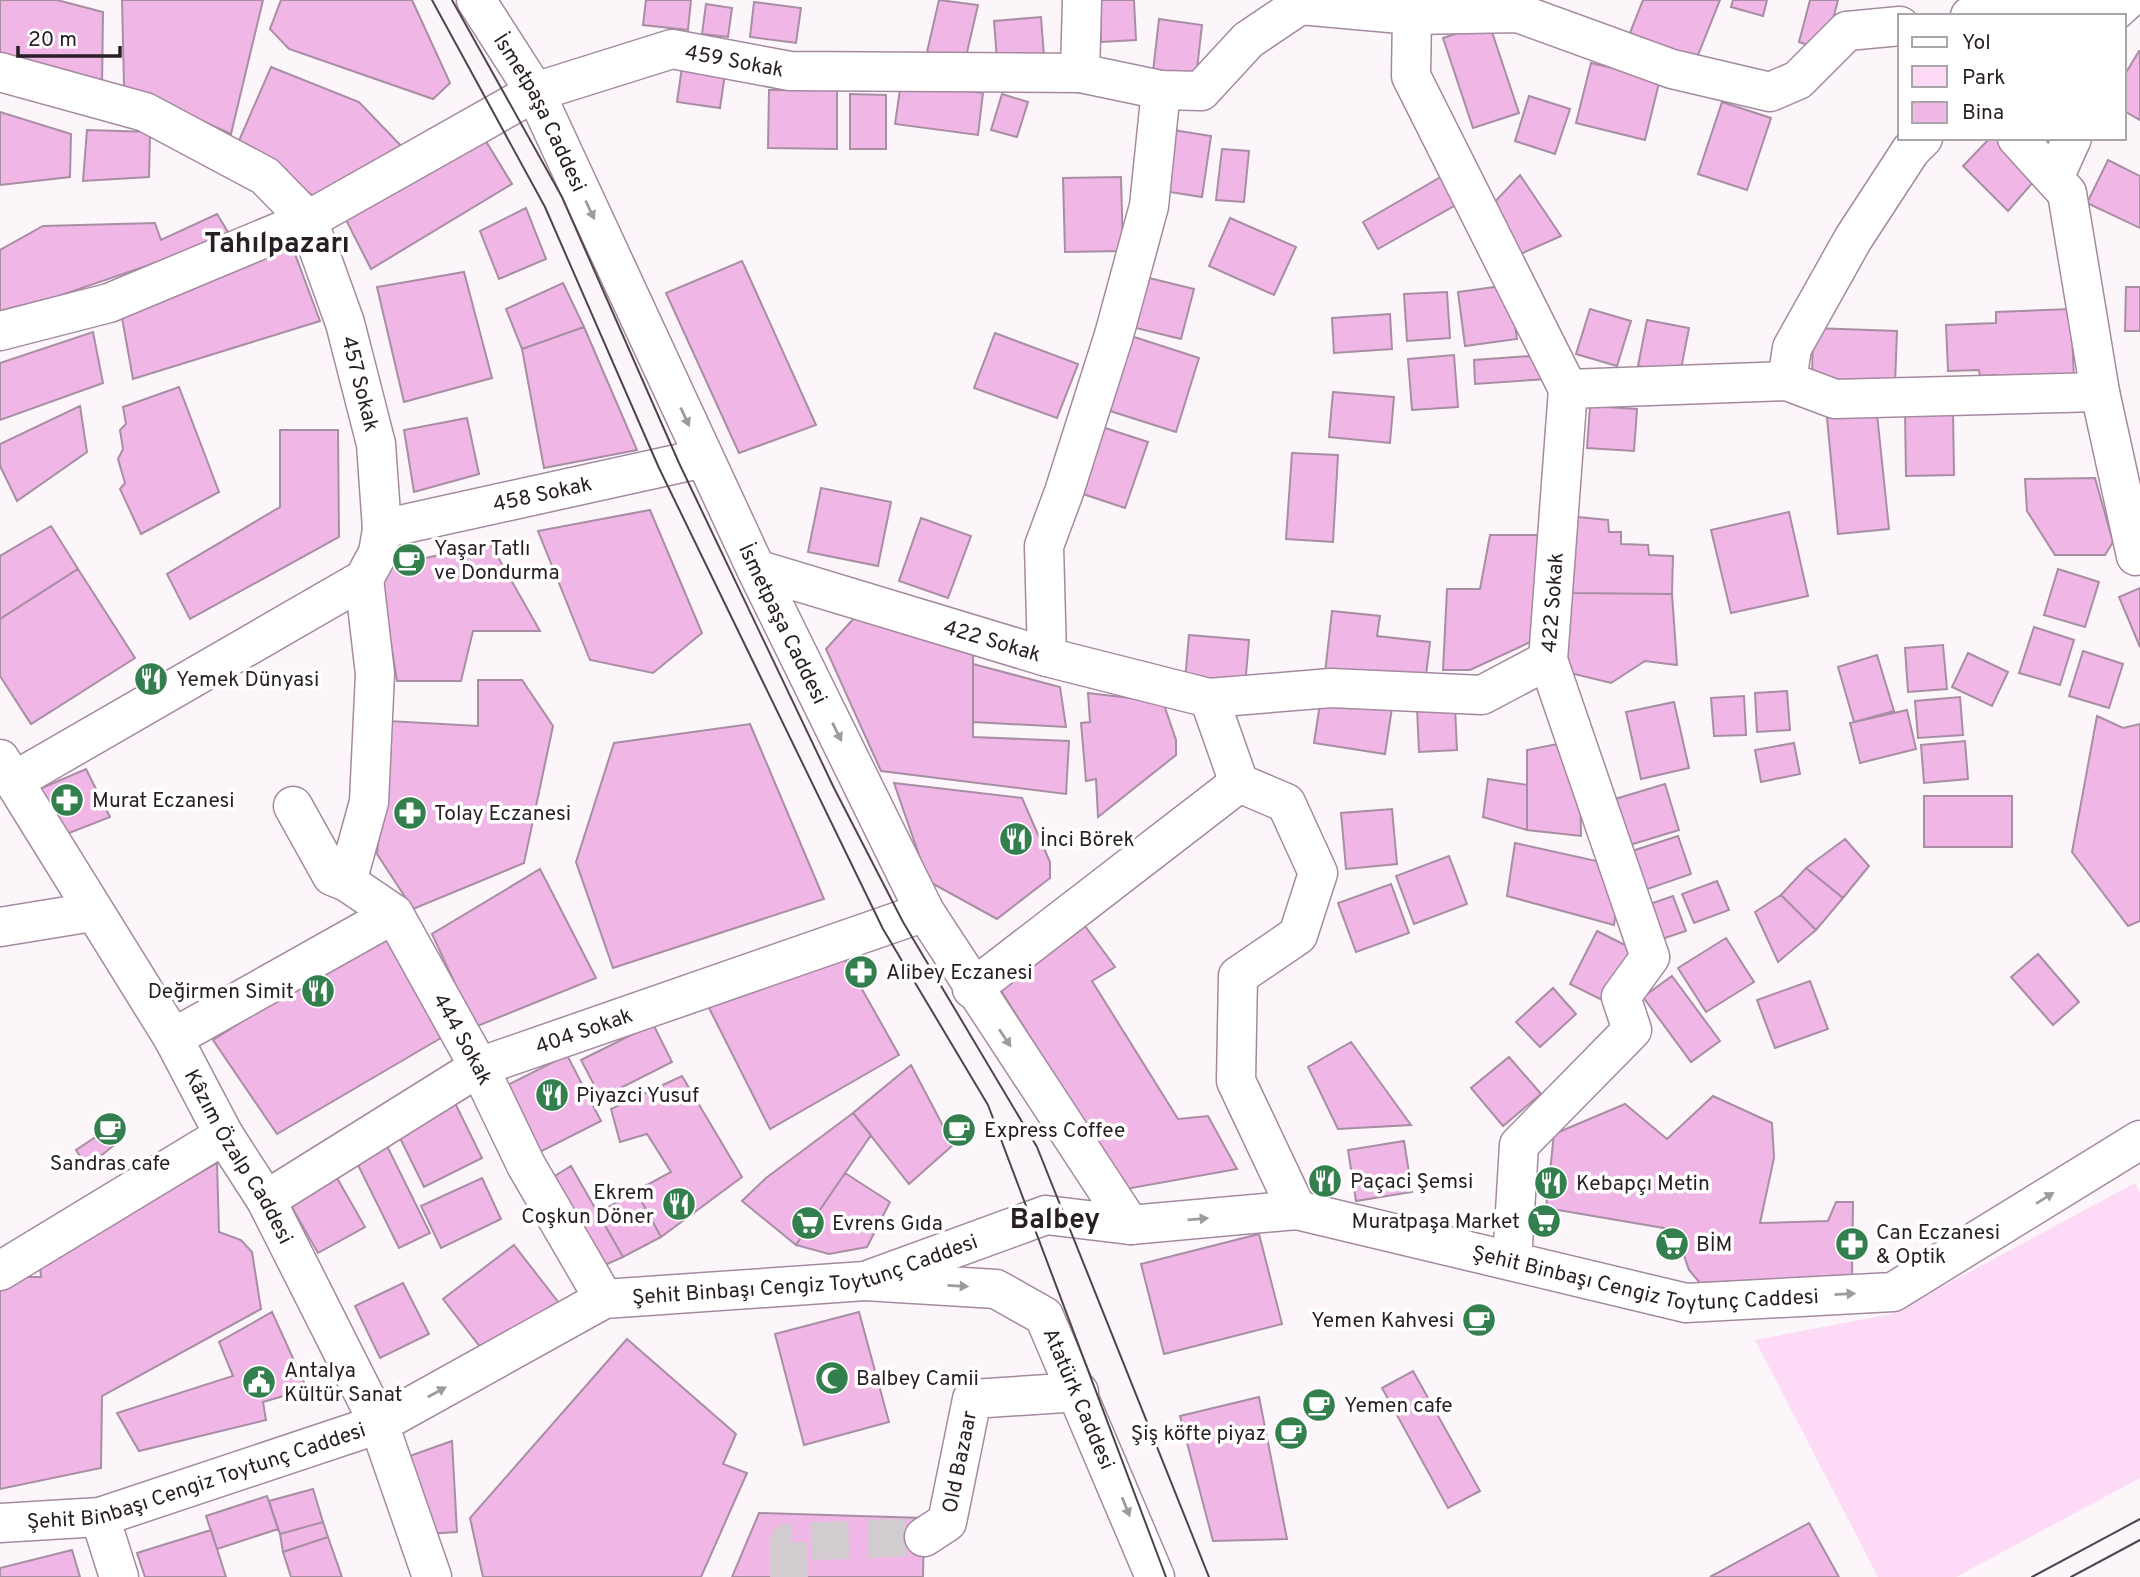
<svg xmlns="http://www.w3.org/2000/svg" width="2140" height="1577" viewBox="0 0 2140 1577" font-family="Overpass,sans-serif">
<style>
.green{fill:#fddbf6}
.building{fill:#f0b6e6;stroke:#a88ea3;stroke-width:2}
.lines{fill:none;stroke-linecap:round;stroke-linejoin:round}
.minor-tunnel{stroke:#d2cbd0;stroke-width:38;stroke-dasharray:38 19;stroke-linecap:butt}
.minor-casing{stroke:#a48a9f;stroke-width:41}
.major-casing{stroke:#a48a9f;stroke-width:41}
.minor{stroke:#fff;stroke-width:38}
.major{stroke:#fff;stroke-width:38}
.tram{stroke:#4e454c;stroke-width:2}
.oneway{fill:#9e9a9d}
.labels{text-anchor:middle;stroke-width:7;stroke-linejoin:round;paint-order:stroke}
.street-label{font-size:21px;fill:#281e26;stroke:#fff}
.poi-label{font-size:21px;fill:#281e26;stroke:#fff;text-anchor:start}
.district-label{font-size:28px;font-weight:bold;fill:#281e26;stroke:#fff}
</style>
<rect width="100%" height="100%" fill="#fcf6fb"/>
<path class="green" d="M2135,1183L2140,1193V1478L1956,1577H1878L1755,1340L1891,1314Z"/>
<path class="building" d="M0,0H57L103,12L102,88L0,64Z
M122,0H263L231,134L124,86Z
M281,0H412L450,83L433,99L289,49L270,29Z
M646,0H691L688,30L643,25Z
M939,0L978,5L965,61L927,52Z
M1099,0H1134L1136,40L1101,42Z
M1643,0H1720L1696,60L1630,33Z
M1733,0H1767L1763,16L1731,7Z
M1810,0H1838L1825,50L1799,42Z
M754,2L801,8L796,43L750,37Z
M706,4L732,8L728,37L702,34Z
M1041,17L1044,56L997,60L994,21Z
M1159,19L1202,25L1196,78L1153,72Z
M1489,23L1519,113L1473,128L1443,38Z
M2139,51H2140V120L2124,111V76Z
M1591,63L1660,79L1645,140L1576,123Z
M271,67L359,102L407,152L315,197L238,143Z
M682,67L725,74L720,108L677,102Z
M901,82L983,93L978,135L895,124Z
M769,90H837V149L768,148Z
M850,94L886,95V149H850Z
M1002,94L1028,102L1017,137L991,130Z
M1529,96L1570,109L1555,154L1515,141Z
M1722,102L1771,118L1747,190L1698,174Z
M0,112L71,134L70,177L0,185Z
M1167,129L1211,136L1202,197L1157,190Z
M87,130L150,132L149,177L83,181Z
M484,138L512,184L371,269L346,220Z
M1990,138H2001L2040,174L2008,211L1963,166Z
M1222,149L1249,151L1244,202L1216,200Z
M2108,160L2140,176V228L2087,203Z
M1446,174L1461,202L1378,249L1363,222Z
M1520,175L1561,236L1516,256L1491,206Z
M1121,177L1123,251L1065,252L1063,178Z
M526,208L546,259L499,279L480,231Z
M217,214L231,237L0,316V250L43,226L155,223L161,240Z
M1230,218L1296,247L1274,295L1209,266Z
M292,246L320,321L133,379L122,318Z
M742,261L816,425L739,453L666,293Z
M464,272L492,378L404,402L377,287Z
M1141,276L1194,289L1181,339L1128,326Z
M563,283L584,327L522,349L506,309Z
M1509,285L1517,339L1465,346L1458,292Z
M2126,287H2140V331H2125Z
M1447,292L1450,338L1407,341L1404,294Z
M1590,309L1631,321L1617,366L1576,354Z
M2071,309L2074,379L1996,382V375L1980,376L1979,370L1948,371L1946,325L1996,323V312Z
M1390,314L1392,349L1334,353L1332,318Z
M1647,320L1689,328L1680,374L1638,366Z
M584,327L637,450L544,468L522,349Z
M1813,328L1897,331L1895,384L1812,381Z
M93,332L103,383L0,420V363Z
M995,333L1078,364L1057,418L974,388Z
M1131,336L1199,358L1176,432L1107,410Z
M1454,355L1458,407L1412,410L1408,359Z
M1545,355L1547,379L1475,384L1474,360Z
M179,387L219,492L141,534L120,489L125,483L118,459L123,449L120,430L126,424L123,407Z
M1333,392L1394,397L1390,443L1329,437Z
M80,406L87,452L17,501L0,466V444Z
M1590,406L1637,409L1634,451L1587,448Z
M1953,411L1954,475L1906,476L1905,412Z
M1877,414L1889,529L1838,534L1827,418Z
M467,418L479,474L414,492L404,430Z
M1099,426L1148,442L1125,508L1077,492Z
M280,430H338L339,537L190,619L167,574L280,507Z
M1292,453L1338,455L1333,542L1286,539Z
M2095,478L2113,542L2105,555H2055L2027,511L2025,479Z
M821,488L891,502L878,566L808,552Z
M650,510L702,633L653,673L590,660L538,531Z
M1789,512L1808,596L1731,613L1711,530Z
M1578,517L1608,520L1609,532H1621V544L1648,545L1649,555L1673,556L1672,594L1570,593Z
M921,518L971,536L948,598L899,581Z
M51,526L78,569L0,619V556Z
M1490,535H1542L1539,638L1470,670H1443L1447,589H1480Z
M490,543L540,631H473L461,681H397L379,569Z
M78,569L135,658L31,724L0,676V619Z
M2058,569L2099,582L2085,627L2044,615Z
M2140,588V647L2119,597Z
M1570,593L1672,594L1677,665L1645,661L1611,683L1562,671Z
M1332,611L1380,616L1377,636L1430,642L1425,684L1325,673Z
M857,615L973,649V737L1069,741L1066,794L881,771L826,649Z
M2034,627L2074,640L2060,685L2019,673Z
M1189,635L1249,640L1245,686L1185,681Z
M1943,645L1947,689L1908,692L1905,648Z
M2083,651L2123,664L2109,708L2069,696Z
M1968,653L2008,672L1992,706L1952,687Z
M1877,655L1894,711L1854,722L1838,667Z
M973,664L1060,687L1066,727L973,722Z
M478,680H522L553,726L524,863L413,909L377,854L389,721L478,726Z
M1787,691L1790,730L1757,732L1755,693Z
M1088,693L1163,702L1176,740V755L1098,817L1096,779L1086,781L1081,723L1090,722Z
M1744,696L1746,735L1714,736L1711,698Z
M1321,697L1392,708L1385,754L1314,743Z
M1960,697L1963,735L1918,738L1915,701Z
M1674,702L1689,768L1641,779L1626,712Z
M1455,707L1457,750L1419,752L1417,708Z
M1907,710L1916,749L1860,763L1850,723Z
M2097,716L2123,728L2140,724V921L2128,926L2072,852Z
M750,724L824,899L613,968L576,862L614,743Z
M1965,741L1968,779L1924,783L1921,745Z
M1794,743L1800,774L1761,782L1755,750Z
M1557,744L1580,781L1581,836L1527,830V750Z
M86,769L110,817L59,837L35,791Z
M1488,779L1527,785V830L1483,817Z
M894,783L1022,798L1050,862V878L997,919L928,881Z
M1665,784L1679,830L1620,848L1605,802Z
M1924,796H2012V847H1924Z
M1392,809L1397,864L1346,869L1341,813Z
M1678,836L1691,874L1636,893L1623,854Z
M1845,839L1869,866L1843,898L1806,868Z
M1515,843L1610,864L1619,889L1614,925L1507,896Z
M1449,856L1467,904L1414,924L1396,876Z
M1806,868L1843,898L1816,930L1781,895Z
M540,869L596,978L475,1027L432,934Z
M1717,881L1729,910L1694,923L1682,894Z
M1391,884L1409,933L1356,952L1338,903Z
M1781,895L1816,930L1778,962L1755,912Z
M1673,896L1686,931L1656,941L1644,906Z
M1074,911L1115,967L1092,981L1178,1119L1208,1116L1237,1169L1126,1189L995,981Z
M1597,931L1637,951L1610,1004L1570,984Z
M382,932L441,1038L277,1134L213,1040Z
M1726,938L1754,982L1706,1012L1678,968Z
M2038,954L2079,1002L2053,1025L2011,977Z
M845,959L899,1055L770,1129L705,1000Z
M1672,976L1720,1041L1691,1062L1643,997Z
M1810,981L1828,1029L1775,1048L1757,1000Z
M1553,988L1576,1014L1540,1047L1516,1022Z
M653,1024L672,1062L601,1098L581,1060Z
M1351,1042L1411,1125L1338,1129L1308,1067Z
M567,1055L601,1121L532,1156L498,1090Z
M1509,1057L1541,1094L1503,1126L1471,1088Z
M911,1065L953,1145L909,1184L853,1113Z
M682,1076L742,1177L661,1237L636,1191L671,1172L647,1134L620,1142L611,1109Z
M1713,1096L1772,1123L1774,1158L1760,1223L1828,1221L1836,1202H1853L1852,1276L1700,1283L1689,1270L1675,1230L1546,1208L1554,1134L1625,1104L1667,1139Z
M454,1101L482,1158L424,1187L396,1130Z
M853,1113L871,1135L796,1245L742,1201L766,1178Z
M100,1134L113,1146L87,1167L76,1150Z
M1404,1141L1412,1192L1356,1201L1348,1150Z
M386,1144L430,1233L399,1248L355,1159Z
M217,1163L219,1232L241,1240L252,1252L261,1309L102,1396L101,1468L0,1489V1289L20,1277H41L40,1266Z
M571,1166L623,1257L598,1268L545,1182Z
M845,1173L890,1202L867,1247L829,1254L796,1245Z
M337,1178L365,1227L318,1253L290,1204Z
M482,1178L501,1219L441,1248L421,1206Z
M636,1191L661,1237L623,1257L598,1213Z
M1259,1234L1282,1324L1164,1354L1141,1264Z
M514,1245L559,1303L488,1357L443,1299Z
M403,1283L429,1334L380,1358L355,1306Z
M272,1312L307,1389L263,1402L266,1420L139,1451L117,1413L233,1376L219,1342Z
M859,1312L889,1422L804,1445L775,1334Z
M627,1339L736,1434L723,1464L747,1473L701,1577H483L470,1518Z
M1413,1371L1480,1491L1448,1508L1382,1388Z
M1259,1397L1287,1539L1213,1541L1180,1416Z
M452,1441L457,1532L427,1534L401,1459Z
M313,1489L323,1522L280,1534L269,1501Z
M267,1496L278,1529L217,1549L206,1516Z
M759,1513L924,1518L923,1577H732Z
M323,1522L328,1537L283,1552L280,1534Z
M1809,1523L1839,1577H1710Z
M211,1530L226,1577H145L137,1553Z
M328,1537L342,1577H291L283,1552Z
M72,1550L80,1577H0V1568Z"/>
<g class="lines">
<path class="minor-tunnel" d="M789,1577V1542L924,1537"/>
<g class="minor-casing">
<g id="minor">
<path id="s1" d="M476,0L535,92L756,569L925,912L1130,1225"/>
<path d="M1412,15L1411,76L1568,389"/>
<path d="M1970,16L2020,10L2115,11L2127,0"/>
<path id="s2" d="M0,72L145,112L265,176L308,220L345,323L376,444L382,529L378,553L364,579L14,781"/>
<path d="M1080,73L1082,0"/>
<path d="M2017,138L2067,193L2100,392L2136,556"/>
<path d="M2054,178L2072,138"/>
<path id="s3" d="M0,331L109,303L308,220L535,92L672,49L790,71L1080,73L1161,90L1201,91L1248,40L1300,5L1412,15L1518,13L1672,69L1770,92L1798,80L1847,31L1900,26"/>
<path d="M1787,381L1792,348L1853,239L1911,150L1923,138"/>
<path id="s4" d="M382,529L704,458"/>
<path id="s5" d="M756,569L1047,657L1209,698L1331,688L1482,695L1548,660L1568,389L1787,381L1835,399L2100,392"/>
<path d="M1047,657L1044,546L1064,492L1114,335L1149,206L1161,90"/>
<path d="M1209,698L1239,783L1286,803L1318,873L1298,935L1238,976L1236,1081L1297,1210"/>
<path id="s6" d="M0,759L173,1038L224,1135L266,1200L379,1424L432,1577"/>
<path id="s7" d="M293,806L332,876L347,882L394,914L479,1067L526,1165L604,1299"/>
<path d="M347,882L369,802L375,674L364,579"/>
<path d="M0,927L92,912"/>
<path d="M972,989L1239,783"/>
<path d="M173,1038L394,914"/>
<path id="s8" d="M266,1200L479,1067L925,912"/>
<path d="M1512,1261L1519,1145L1632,1030L1621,997L1650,957L1548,660"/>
<path d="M0,1271L224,1135"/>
<path id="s9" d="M865,1281L996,1289L1044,1316L1155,1577"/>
<path d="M100,1517L119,1577"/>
<path id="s10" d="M924,1537L947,1522L972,1399L1079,1392"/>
</g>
</g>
<g class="major-casing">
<g id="major">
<path id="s11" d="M0,1523L100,1517L379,1424L604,1299L865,1281L1046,1215L1130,1225L1297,1210L1686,1303L1893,1292L2140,1140"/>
</g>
</g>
<use href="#minor" class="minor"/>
<use href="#major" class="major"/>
<path class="tram" d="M432,0L545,207L659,468L883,929L988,1105L1166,1577
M452,0L562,197L679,463L834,788L903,922L1037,1147L1209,1577
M2032,1577L2140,1519
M2071,1577L2140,1540"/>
</g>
<defs><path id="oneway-solid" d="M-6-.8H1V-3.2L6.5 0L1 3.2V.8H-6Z" transform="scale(1.75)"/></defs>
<g class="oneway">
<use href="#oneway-solid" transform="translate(590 210) rotate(65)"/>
<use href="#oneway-solid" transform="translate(685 417) rotate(65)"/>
<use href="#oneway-solid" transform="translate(837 732) rotate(64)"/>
<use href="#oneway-solid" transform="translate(1005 1038) rotate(56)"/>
<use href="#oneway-solid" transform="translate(2045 1198) rotate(-32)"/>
<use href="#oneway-solid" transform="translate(1198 1219) rotate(-5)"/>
<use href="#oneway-solid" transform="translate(958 1286) rotate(3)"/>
<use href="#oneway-solid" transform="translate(1845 1294) rotate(-3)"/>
<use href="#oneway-solid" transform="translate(437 1392) rotate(-29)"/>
<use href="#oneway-solid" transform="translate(1126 1507) rotate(68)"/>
</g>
<defs>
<g id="cafe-disc" transform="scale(1.75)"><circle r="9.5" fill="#347f4e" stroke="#fff"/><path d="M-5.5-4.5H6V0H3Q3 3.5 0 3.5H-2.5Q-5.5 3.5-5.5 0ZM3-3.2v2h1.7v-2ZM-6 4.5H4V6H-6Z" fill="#fff"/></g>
<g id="restaurant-disc" transform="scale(1.75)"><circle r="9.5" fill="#347f4e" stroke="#fff"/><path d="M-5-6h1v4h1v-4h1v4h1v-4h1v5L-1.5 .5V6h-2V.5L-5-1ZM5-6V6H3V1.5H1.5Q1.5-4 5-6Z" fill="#fff"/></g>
<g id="pharmacy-disc" transform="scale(1.75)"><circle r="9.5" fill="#347f4e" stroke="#fff"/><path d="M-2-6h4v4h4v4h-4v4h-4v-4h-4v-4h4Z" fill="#fff"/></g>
<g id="supermarket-disc" transform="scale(1.75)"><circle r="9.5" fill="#347f4e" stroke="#fff"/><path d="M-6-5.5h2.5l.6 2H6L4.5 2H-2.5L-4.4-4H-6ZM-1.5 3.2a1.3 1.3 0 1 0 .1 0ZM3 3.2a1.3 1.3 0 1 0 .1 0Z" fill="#fff"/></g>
<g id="mosque-disc" transform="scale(1.75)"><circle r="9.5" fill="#347f4e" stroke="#fff"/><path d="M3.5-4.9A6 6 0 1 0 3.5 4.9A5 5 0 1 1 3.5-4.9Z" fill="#fff"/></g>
<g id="civic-disc" transform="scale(1.75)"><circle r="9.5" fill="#347f4e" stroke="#fff"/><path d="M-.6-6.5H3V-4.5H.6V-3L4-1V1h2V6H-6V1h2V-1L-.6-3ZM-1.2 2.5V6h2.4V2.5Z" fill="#fff"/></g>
</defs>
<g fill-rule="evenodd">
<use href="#cafe-disc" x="409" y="560"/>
<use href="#restaurant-disc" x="151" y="679"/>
<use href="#pharmacy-disc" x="67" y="800"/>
<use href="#pharmacy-disc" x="410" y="813"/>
<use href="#restaurant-disc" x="1016" y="839"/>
<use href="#pharmacy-disc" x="861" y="972"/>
<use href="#restaurant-disc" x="318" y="991"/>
<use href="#restaurant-disc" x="552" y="1095"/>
<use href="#cafe-disc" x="110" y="1129"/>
<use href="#cafe-disc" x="959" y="1130"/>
<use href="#restaurant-disc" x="1325" y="1181"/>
<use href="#restaurant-disc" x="1551" y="1183"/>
<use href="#restaurant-disc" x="679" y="1204"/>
<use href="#supermarket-disc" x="1544" y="1221"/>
<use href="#supermarket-disc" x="808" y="1223"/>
<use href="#supermarket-disc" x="1672" y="1244"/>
<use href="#pharmacy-disc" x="1852" y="1244"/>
<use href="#cafe-disc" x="1479" y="1320"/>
<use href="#mosque-disc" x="832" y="1378"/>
<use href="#civic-disc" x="259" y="1382"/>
<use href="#cafe-disc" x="1319" y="1405"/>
<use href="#cafe-disc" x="1291" y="1433"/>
</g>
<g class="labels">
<g class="street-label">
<text dy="7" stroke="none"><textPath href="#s3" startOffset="796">459 Sokak</textPath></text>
<text dy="7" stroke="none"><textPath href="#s1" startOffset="130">İsmetpaşa Caddesi</textPath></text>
<text dy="7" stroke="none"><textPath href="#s2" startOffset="520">457 Sokak</textPath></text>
<text dy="7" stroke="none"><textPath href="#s4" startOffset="164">458 Sokak</textPath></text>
<text dy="7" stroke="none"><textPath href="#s5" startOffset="877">422 Sokak</textPath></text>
<text dy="7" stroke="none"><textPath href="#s1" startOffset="696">İsmetpaşa Caddesi</textPath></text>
<text dy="7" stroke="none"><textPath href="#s5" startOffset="247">422 Sokak</textPath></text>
<text dy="7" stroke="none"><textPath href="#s8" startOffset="362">404 Sokak</textPath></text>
<text dy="7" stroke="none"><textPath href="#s7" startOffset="296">444 Sokak</textPath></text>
<text dy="7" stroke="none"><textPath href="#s6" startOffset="464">Kâzım Özalp Caddesi</textPath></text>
<text dy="7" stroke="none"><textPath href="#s11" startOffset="856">Şehit Binbaşı Cengiz Toytunç Caddesi</textPath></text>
<text dy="7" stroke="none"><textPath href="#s11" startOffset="1715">Şehit Binbaşı Cengiz Toytunç Caddesi</textPath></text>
<text dy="7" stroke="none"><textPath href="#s9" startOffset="276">Atatürk Caddesi</textPath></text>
<text dy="7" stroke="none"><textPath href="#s10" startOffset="89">Old Bazaar</textPath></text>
<text dy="7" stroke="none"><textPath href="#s11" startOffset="203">Şehit Binbaşı Cengiz Toytunç Caddesi</textPath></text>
</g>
<g class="poi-label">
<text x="434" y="555">Yaşar Tatlı<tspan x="434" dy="24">ve Dondurma</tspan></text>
<text x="176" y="686">Yemek Dünyasi</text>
<text x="92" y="807">Murat Eczanesi</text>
<text x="434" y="820">Tolay Eczanesi</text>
<text x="1040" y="846">İnci Börek</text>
<text x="886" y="979">Alibey Eczanesi</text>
<text x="294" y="998" text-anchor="end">Değirmen Simit</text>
<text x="576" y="1102">Piyazci Yusuf</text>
<text x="984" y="1137">Express Coffee</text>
<text x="110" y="1170" text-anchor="middle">Sandras cafe</text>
<text x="1350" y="1188">Paçaci Şemsi</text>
<text x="1576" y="1190">Kebapçı Metin</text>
<text x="654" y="1199" text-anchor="end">Ekrem<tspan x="654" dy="24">Coşkun Döner</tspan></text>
<text x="1520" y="1228" text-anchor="end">Muratpaşa Market</text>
<text x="832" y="1230">Evrens Gıda</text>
<text x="1876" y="1239">Can Eczanesi<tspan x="1876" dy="24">&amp; Optik</tspan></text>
<text x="1696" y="1251">BİM</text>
<text x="1454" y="1327" text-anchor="end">Yemen Kahvesi</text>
<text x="284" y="1377">Antalya<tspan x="284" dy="24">Kültür Sanat</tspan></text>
<text x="856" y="1385">Balbey Camii</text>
<text x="1344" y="1412">Yemen cafe</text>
<text x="1266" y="1440" text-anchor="end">Şiş köfte piyaz</text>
</g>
<g class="district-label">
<text x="277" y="252">Tahılpazarı</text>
<text x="1055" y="1228">Balbey</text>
</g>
</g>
<rect x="1898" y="14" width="228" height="126" fill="#ffffff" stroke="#a9a5a8" stroke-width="2"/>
<rect x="1912" y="37" width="35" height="10" fill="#ffffff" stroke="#a9a5a8" stroke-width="2"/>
<text x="1962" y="49" font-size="21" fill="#281e26">Yol</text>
<rect x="1912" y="66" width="35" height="21" fill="#fddbf6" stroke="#a9a5a8" stroke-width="2"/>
<text x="1962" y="84" font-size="21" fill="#281e26">Park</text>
<rect x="1912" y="102" width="35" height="21" fill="#f0b6e6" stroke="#a9a5a8" stroke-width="2"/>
<text x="1962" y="119" font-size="21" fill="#281e26">Bina</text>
<path d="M18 46v10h102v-10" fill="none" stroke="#281e26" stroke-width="3.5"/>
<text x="28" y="46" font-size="21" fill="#281e26" stroke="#ffffff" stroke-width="5" paint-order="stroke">20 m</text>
</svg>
